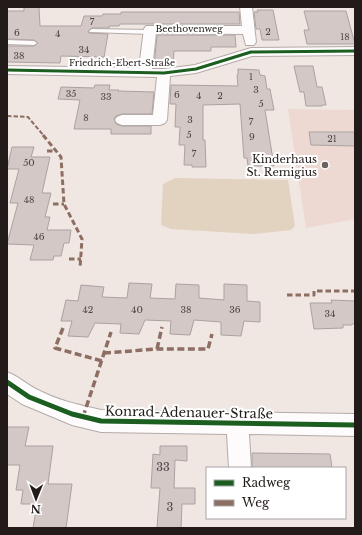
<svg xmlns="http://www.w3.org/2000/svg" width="362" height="535" viewBox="0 0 362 535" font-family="'Libre Baskerville',serif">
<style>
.built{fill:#edd9d2}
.green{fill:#e1d3c0}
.building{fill:#d4c8c7;stroke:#aaa2a1}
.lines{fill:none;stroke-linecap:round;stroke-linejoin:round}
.lane-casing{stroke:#b4aba8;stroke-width:2}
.street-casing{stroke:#b4aba8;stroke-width:2}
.lane{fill:#fdfbfb;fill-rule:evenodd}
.street{fill:#fdfbfb;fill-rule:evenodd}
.quiet-far2{stroke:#8d6e63;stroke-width:2;stroke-dasharray:4.5 2;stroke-linecap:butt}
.quiet-far1{stroke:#8d6e63;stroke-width:3;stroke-dasharray:5.5 3;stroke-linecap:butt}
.quiet{stroke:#8d6e63;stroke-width:3.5;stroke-dasharray:7 3.5;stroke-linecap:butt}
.cycleway-far1-casing{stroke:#fff;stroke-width:5}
.cycleway-casing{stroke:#fff;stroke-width:8}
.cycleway-far1{stroke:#1b5e20;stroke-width:3}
.cycleway{stroke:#1b5e20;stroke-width:5}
.poi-dot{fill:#6a625f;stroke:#fff;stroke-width:1.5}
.labels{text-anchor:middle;stroke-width:4;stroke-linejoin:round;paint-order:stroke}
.number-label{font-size:9px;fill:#4e4644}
.far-street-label{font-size:9px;fill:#221b19;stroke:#fff}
.poi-label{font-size:11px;fill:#221b19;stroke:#fff;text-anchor:end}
.near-number-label{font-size:11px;fill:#4e4644}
.near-street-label{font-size:13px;fill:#221b19;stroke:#fff}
</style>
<rect width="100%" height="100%" fill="#f0e6e2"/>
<path class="built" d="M288,109L355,110V219L306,228Z"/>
<path class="green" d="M175,178L288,180L295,226L291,230L254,234L171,229L161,225L163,184Z"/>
<path class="building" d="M24,7H39L40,26H81L84,16H102L103,14H121V12H239L240,24H120L119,26H109V28H92L88,31L89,33L108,34L104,57L61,56L60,63L7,62V46H34L38,43L34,40L7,39V11H24Z
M257,10H273L279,40H262L260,29H256L254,12H258Z
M304,11H346L355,44H307L304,30H309Z
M157,35H235L236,47H211V51H174L173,66H154Z
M294,66H313L317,87H322L326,105H322V106H306L304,92H300Z
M238,69L259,70L260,75L265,76L267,89H270L274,110H265L274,166H248L247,158H244L240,104L203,105V140H205L206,167H192V165H184L185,145H179L180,127H175L176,104H170L171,85L238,86L237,75H238Z
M95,85H110L109,90H119L118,91L154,92L152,114H122L116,116L114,119L116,124L122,126H151V134H111V129H74L80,100L58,99L61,87L94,88Z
M309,132H355V146L311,145Z
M12,147H34L31,157H50L42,193H51L45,217H50L47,230H71L69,243H64L61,256H54L53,260H30L34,245L7,244L18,203H10L19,169H7Z
M129,283L152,284L150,298L175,299L176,284L199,285V298L224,300V284L247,285V301L260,302V322L244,321L241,336L221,335V322L194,320L190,335L170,334L171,321L145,320L139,334L120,333L121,324L95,323L88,337L68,336L72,321H61L66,300L78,301L81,285L104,287L102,297L127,298Z
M331,300L355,301V322L352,325H343V328L314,329L310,303H332Z
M7,427H29L25,446H53L48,484H72L66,528H33L37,504H21L23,490H16L20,465H7Z
M160,446H187V461L175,460L174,488H195V504H182L181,528H157L160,488H151L153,454L160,455Z
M252,453L330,454L332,468H252Z"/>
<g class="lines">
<g class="lane-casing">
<path id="lane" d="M92,29L149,30L152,32L149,34L90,32L89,31Z
M7,40L34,41L37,43L34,45L7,44Z"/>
</g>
<g class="street-casing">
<path id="street" d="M240,7H252L256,42L254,45H246L243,34L156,33L152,69H164L195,65L251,48L355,47V55L252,56L196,73L170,76L167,120L165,123L160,125H122L117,123L115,120L117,117L122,115H153L157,77L7,74V66L139,68L144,29L146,26H242Z
M7,372C18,376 26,384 36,389C56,400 79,405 101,410L355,414V436L249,434L251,468H229L227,434L101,432L72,425L22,404L7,394Z"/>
</g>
<use href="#lane" class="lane"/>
<use href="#street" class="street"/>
<path class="quiet-far2" d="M7,116L28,117L44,136"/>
<path class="quiet-far1" d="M43,135L61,157L64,204L82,239L80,268
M47,151H57
M53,204H64
M69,259H81
M287,295H314V291H355"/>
<path class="quiet" d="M63,328L55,348L102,361
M157,349L162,327
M104,353L157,349H208L212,334
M83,417L111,332"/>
<g class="cycleway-far1-casing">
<path id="cycleway-far1" d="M7,70L164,73L196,69L251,52L355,51"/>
</g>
<g class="cycleway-casing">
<path id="cycleway" d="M7,382L29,397L72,414L101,421L355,425"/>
</g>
<use href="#cycleway-far1" class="cycleway-far1"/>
<use href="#cycleway" class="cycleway"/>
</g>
<circle class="poi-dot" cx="325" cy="165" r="4"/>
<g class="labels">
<g class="number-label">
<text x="92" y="25">7</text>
<text x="268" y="35">2</text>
<text x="17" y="36">6</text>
<text x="58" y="37">4</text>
<text x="345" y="40">18</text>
<text x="84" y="53">34</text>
<text x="19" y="59">38</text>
<text x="251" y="80">1</text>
<text x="256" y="93">3</text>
<text x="71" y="97">35</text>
<text x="177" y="98">6</text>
<text x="199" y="99">4</text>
<text x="220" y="99">2</text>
<text x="106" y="100">33</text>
<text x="261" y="107">5</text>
<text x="86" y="121">8</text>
<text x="190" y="123">3</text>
<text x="251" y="125">7</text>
<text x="189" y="138">5</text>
<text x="252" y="140">9</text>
<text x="332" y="142">21</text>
<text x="194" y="157">7</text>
<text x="29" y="166">50</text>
<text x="29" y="203">48</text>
<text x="39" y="240">46</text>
<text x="88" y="313">42</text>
<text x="137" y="313">40</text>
<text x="186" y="313">38</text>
<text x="235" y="313">36</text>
<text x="330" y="317">34</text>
</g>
<g class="far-street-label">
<text x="189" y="32">Beethovenweg</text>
<text x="122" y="66">Friedrich-Ebert-Straße</text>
</g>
<g class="poi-label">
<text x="317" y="163">Kinderhaus<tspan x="317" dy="13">St. Remigius</tspan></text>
</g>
<g class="near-number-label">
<text x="163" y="471">33</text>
<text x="170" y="511">3</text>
</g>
<g class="near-street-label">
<text transform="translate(189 412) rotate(1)" y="5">Konrad-Adenauer-Straße</text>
</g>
</g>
<rect width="362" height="535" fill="none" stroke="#221b19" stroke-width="16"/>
<rect x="206" y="467" width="140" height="52" fill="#ffffff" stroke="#a7a4a3"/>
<rect x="214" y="480" width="20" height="6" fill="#1b5e20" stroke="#a7a4a3"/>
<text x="242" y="487" font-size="12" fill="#221b19">Radweg</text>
<rect x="214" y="500" width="20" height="6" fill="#8d6e63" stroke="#a7a4a3"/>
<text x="242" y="507" font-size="12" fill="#221b19">Weg</text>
<g transform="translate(36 499) rotate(181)" stroke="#ffffff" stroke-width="3" paint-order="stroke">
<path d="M0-3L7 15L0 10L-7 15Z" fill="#221b19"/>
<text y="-6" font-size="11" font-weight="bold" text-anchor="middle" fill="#221b19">N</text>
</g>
</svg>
